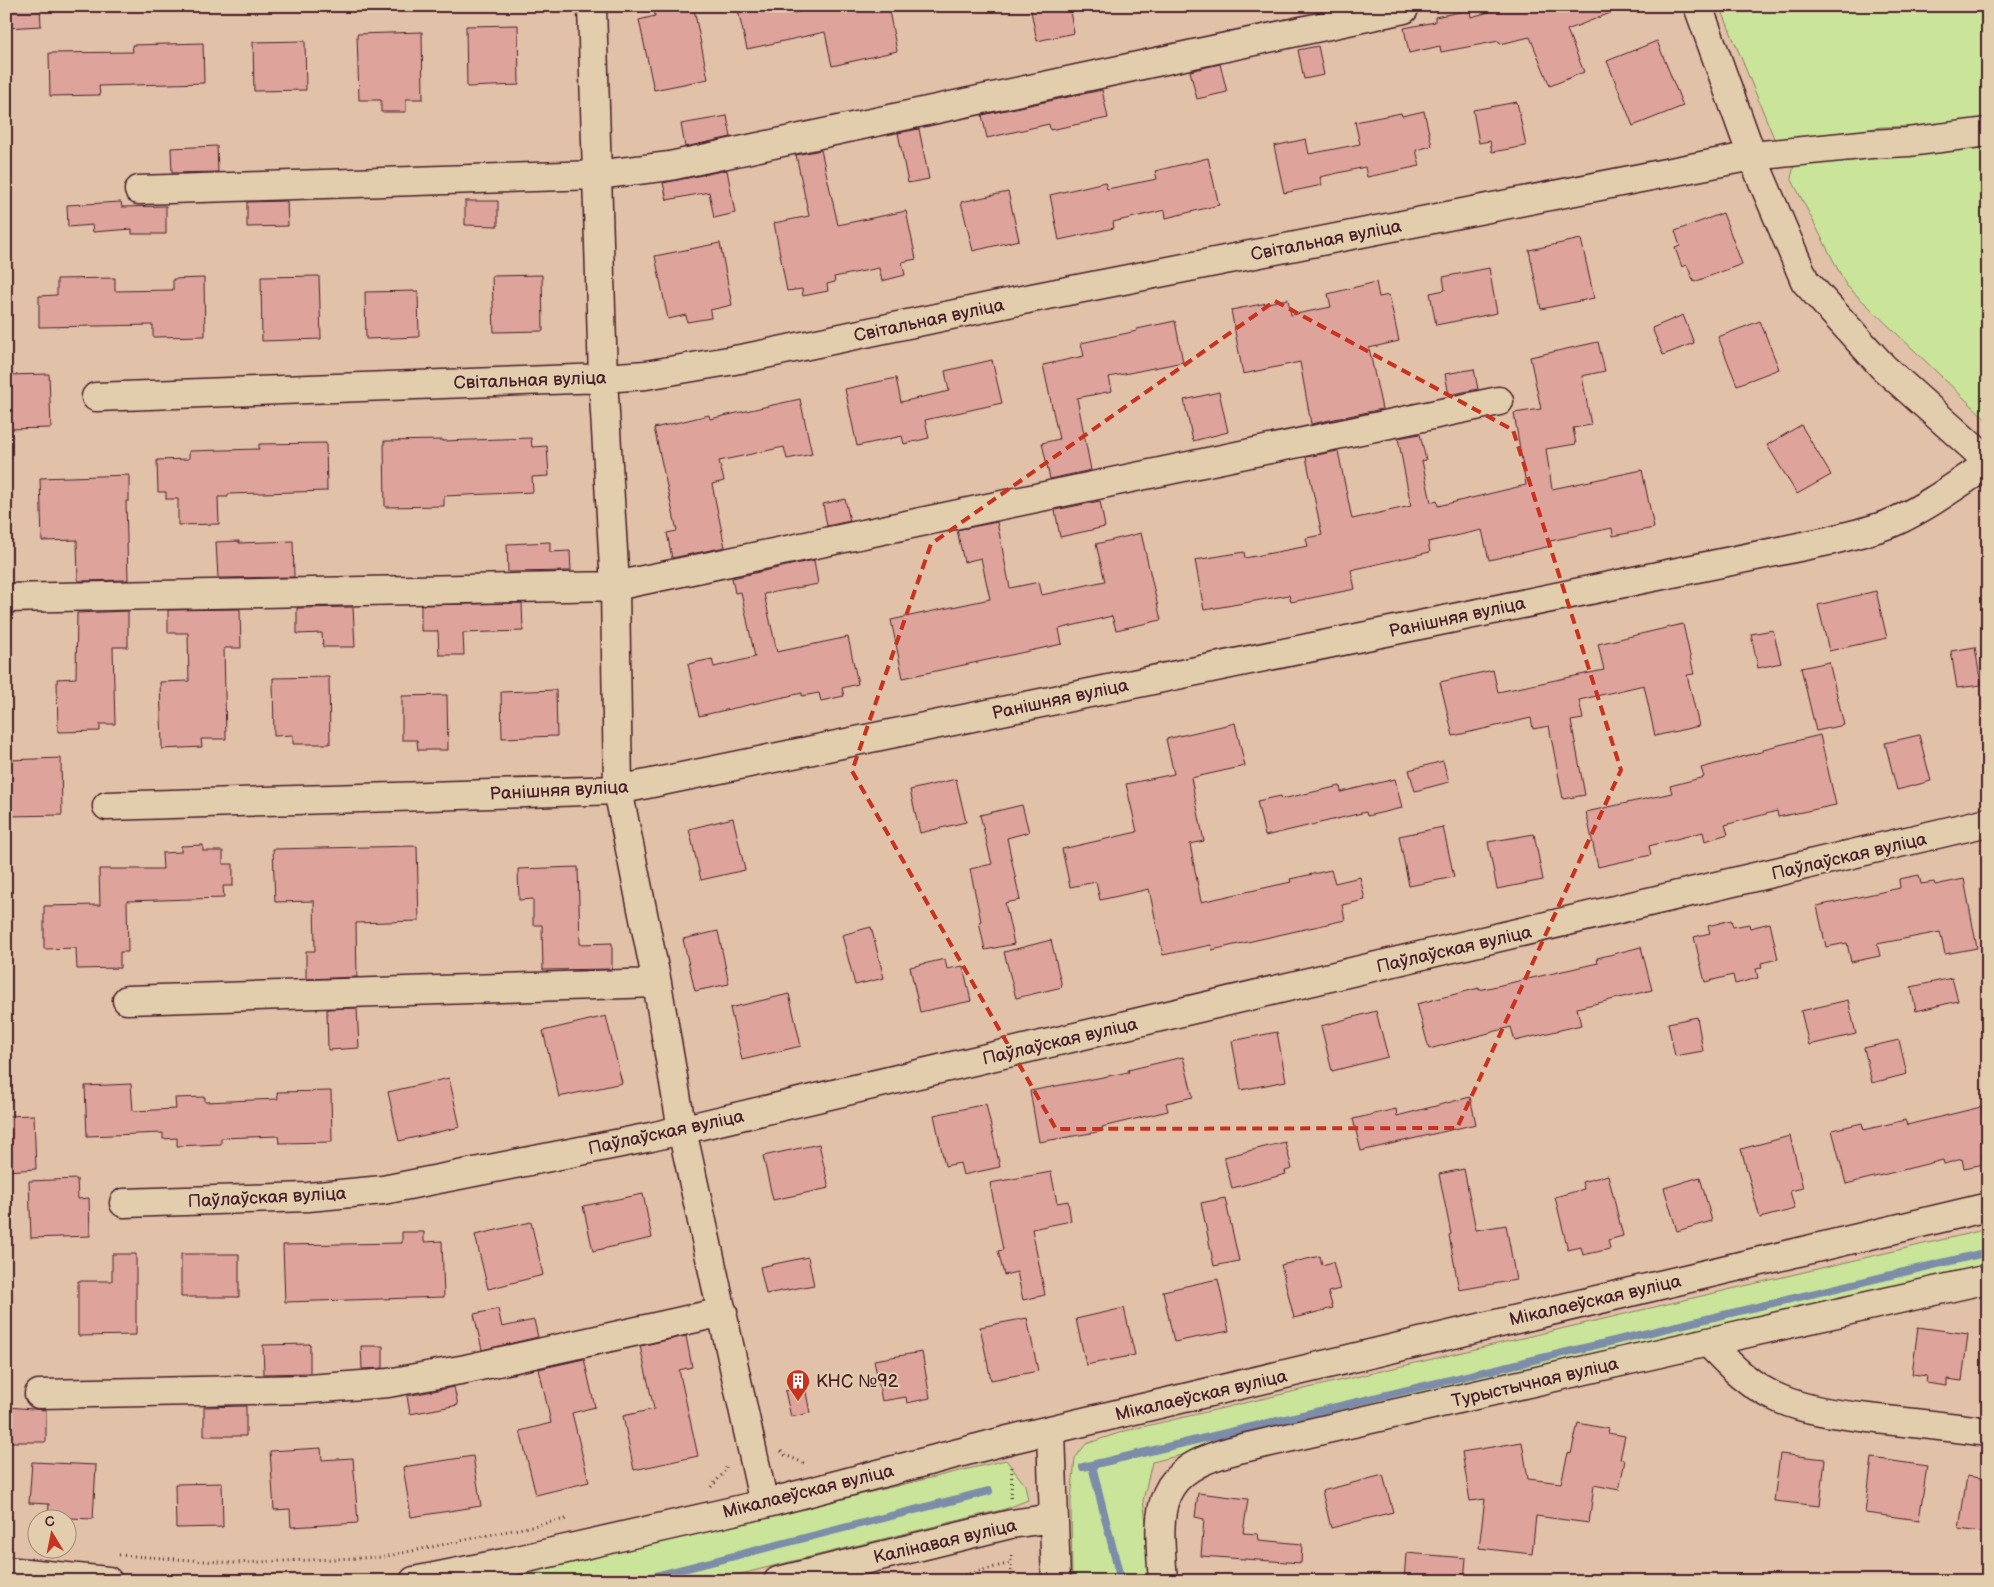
<svg xmlns="http://www.w3.org/2000/svg" width="1994" height="1587" viewBox="0 0 1994 1587" font-family="'Balsamiq Sans',sans-serif">
<style>
.green{fill:#cae49a;stroke:#8a8262}
.lines{fill:none;stroke-linecap:round;stroke-linejoin:round}
.stream{stroke:#7c8ca9;stroke-width:8}
.building{fill:#dea49c;stroke:#4a1f2b}
.minor-casing{stroke:#4a1f2b;stroke-width:31}
.path{stroke:#4a1f2b;stroke-width:3;stroke-dasharray:1 4;stroke-linecap:butt}
.minor{stroke:#e2cead;stroke-width:28}
.marked{fill:none;stroke:#c8321e;stroke-width:4;stroke-dasharray:10 6;stroke-linejoin:round}
.labels{text-anchor:middle;stroke-width:4;stroke-linejoin:round;paint-order:stroke}
.street-label{font-size:18px;fill:#4a1f2b;stroke:#e2cead}
.poi-label{font-size:18px;fill:#4a1f2b;stroke:#e2cead;text-anchor:start}
</style>
<rect width="100%" height="100%" fill="#e1c1a8"/>
<filter id="ink" filterUnits="userSpaceOnUse"><feTurbulence type="fractalNoise" baseFrequency=".02" numOctaves="2"/><feDisplacementMap in="SourceGraphic" scale="10" xChannelSelector="R" yChannelSelector="G"/><feConvolveMatrix kernelMatrix="1 2 1 2 8 2 1 2 1" color-interpolation-filters="sRGB"/></filter>
<g filter="url(#ink)">
<path class="green" d="M1720,6H1988V122L1963,126L1881,127L1784,144L1776,143Z
M1988,144V421L1846,285L1791,178L1794,166L1877,151Z
M1988,1229V1264L1152,1462L1143,1500L1154,1581H1072L1071,1501L1075,1458L1086,1444L1125,1431Z
M1006,1460L1025,1485L1028,1500L1005,1509L712,1581H490L518,1576Z"/>
<g class="lines">
<path class="stream" d="M1092,1466L1121,1581
M1083,1467L1988,1252
M636,1581L989,1491"/>
</g>
<path class="building" d="M6,6H40L41,26L6,28Z
M653,6H679L680,11L694,9L708,79L654,90L639,20L655,16Z
M737,6H789L791,14L823,6H888L897,51L832,66L825,32L747,49Z
M1030,6H1069L1074,33L1037,41Z
M1511,6H1623V8L1567,30L1584,72L1550,86L1530,37L1500,44L1499,41L1441,52L1440,46L1409,53L1404,28L1435,22V17L1470,10L1471,17Z
M518,25L519,85L467,87L466,26Z
M422,32L423,99H406V112H381V100H359L357,34Z
M305,41L306,90L254,91L253,42Z
M1657,41L1683,106L1633,126L1607,61Z
M203,43L204,83L99,86L100,95L50,96L49,53L133,52L132,45Z
M1318,46L1324,75L1304,79L1298,50Z
M1220,64L1227,92L1197,99L1190,71Z
M1102,90L1108,118L1050,130L1049,124L987,138L982,115Z
M1517,102L1526,146L1492,152L1490,141L1479,143L1473,110Z
M1424,111L1432,146L1416,150L1420,166L1367,177L1365,167L1320,177L1322,185L1284,193L1274,146L1306,139L1309,154L1360,144L1355,122L1401,113L1402,116Z
M727,116L731,137L685,147L681,124Z
M919,129L929,179L908,183L898,133Z
M217,146L218,172L172,173L171,148Z
M821,150L838,225L906,211L916,259L902,262L905,275L882,281L879,268L834,277L835,282L827,284L828,291L803,296L802,289L787,291L774,223L809,216L796,155Z
M1208,158L1219,205L1166,218L1165,210L1113,222L1114,228L1059,240L1050,195L1105,182L1107,189L1157,179L1155,171Z
M727,170L735,213L714,218L709,192L667,200L663,183Z
M1008,192L1019,240L973,251L961,202Z
M287,201L288,226L247,227V202Z
M465,201H498V226L465,225Z
M121,202L122,207L166,206V234H132V229L93,232L92,225L68,227L67,205Z
M1723,213L1742,264L1694,282L1687,265L1682,267L1675,248L1680,246L1675,231Z
M1581,239L1594,298L1541,309L1529,250Z
M720,243L732,305L710,310L711,318L687,322L686,315L668,319L655,256Z
M1489,268L1497,313L1436,325L1430,293L1445,290L1443,277Z
M542,275L543,331L494,332L492,276Z
M319,276L321,339L262,341L261,277Z
M115,278V291L173,290V279L204,278L205,336L153,337V325L39,327V296L57,295V279Z
M1376,282L1379,297L1389,295L1399,341L1369,348L1382,409L1311,424L1300,362L1243,374L1231,310L1288,299L1291,315L1331,307L1328,294Z
M418,291L419,337L366,339L365,292Z
M1683,315L1694,343L1663,355L1652,328Z
M1175,321L1183,362L1109,377L1112,391L1077,398L1091,470L1050,479L1042,443L1059,439L1043,365L1084,356L1081,343L1137,331V329Z
M1760,321L1779,369L1737,385L1718,337Z
M1598,342L1605,371L1582,376L1591,425L1573,428L1576,444L1546,449L1552,489L1642,470L1654,528L1613,536L1612,528L1550,541L1551,546L1489,560L1482,530L1428,542L1430,552L1351,570L1355,589L1291,602L1289,595L1204,610L1195,560L1244,552L1245,558L1308,546L1306,538L1322,535L1306,457L1338,451L1352,519L1411,506L1398,438L1420,434L1426,460L1422,461L1431,502L1437,500L1438,506L1526,485L1514,413L1541,409L1530,357Z
M992,360L1002,403L925,420L929,438L904,444L902,436L857,446L845,389L896,378L901,402L949,391L945,371Z
M1474,369L1478,389L1449,395L1445,374Z
M49,374L51,428L6,429V375Z
M1219,392L1228,432L1193,441L1184,400Z
M800,399L812,454L787,459L784,447L719,461L724,481L712,484L725,547L672,558L667,533L677,531L654,428L709,415L710,419Z
M1801,425L1831,475L1797,494L1767,445Z
M531,438L532,447L547,446L549,476L532,477L533,492L444,496V506L385,507L384,441L443,440V441Z
M326,443L327,491L228,494V497H218L219,524L178,525V499H166V492H158L157,460L189,459V451L259,449V444Z
M129,475V501H126L128,580L78,581L77,540L42,541L40,478Z
M845,499L850,521L827,526L823,504Z
M1100,501L1105,527L1060,537L1055,510Z
M997,522L1010,588L1039,582L1042,595L1105,581L1096,544L1141,533L1161,620L1116,630L1112,616L1059,629L1062,644L903,678L891,620L990,599L981,558L964,562L957,530Z
M239,541V543L293,541L294,577L218,578L216,542Z
M550,542V552L570,551L571,571L508,572L507,544Z
M814,560L818,584L764,594L777,652L848,637L858,684L842,688L844,696L821,701L819,693L802,696V693L699,716L688,664L712,659L714,667L755,657L741,592L735,593L732,578Z
M1876,591L1887,638L1829,651L1818,605Z
M522,603L523,631L463,633L464,655H439L438,631H421V605Z
M353,607L355,647H323L322,633L297,634V608Z
M240,609L241,648H224L226,739H201L202,747L162,749L160,682L189,681L188,633H168V610Z
M128,611V647H113L115,724H100V731L58,732L57,679L76,678L77,613Z
M1683,624L1694,674L1687,675L1699,726L1655,736L1644,685L1579,700L1583,719L1571,721L1585,795L1563,799L1549,726L1533,729L1531,718L1453,736L1440,682L1493,670L1498,692L1604,670L1598,644Z
M1773,630L1781,663L1758,668L1751,634Z
M1975,647L1981,685L1957,688L1951,651Z
M1829,662L1844,725L1816,731L1801,668Z
M329,677L330,744H293V735L274,736L273,678Z
M556,690L557,736L502,738L501,692Z
M447,695L448,750H418L417,740H402V696Z
M1235,723L1245,766L1191,778L1204,841L1190,844L1201,902L1291,882L1290,879L1331,870L1335,883L1360,877L1365,900L1342,905L1345,920L1212,950L1211,945L1163,955L1149,889L1100,900L1096,882L1070,887L1062,849L1137,832L1126,784L1174,774L1166,739Z
M1820,735L1836,805L1778,817L1777,811L1725,825L1728,834L1705,841L1703,832L1649,846L1651,855L1598,867L1586,812L1672,793L1670,786L1704,777L1701,768L1764,751L1763,749Z
M1919,735L1931,781L1897,790L1885,743Z
M61,758L62,815L6,816V772H9V760Z
M1443,761L1449,782L1415,791L1409,770Z
M956,779L966,822L920,833L910,790Z
M1395,779L1402,808L1367,816L1366,812L1265,836L1257,801L1281,796L1282,799L1340,786L1341,792Z
M1022,805L1029,832L1007,838L1020,900L1005,903L1014,944L985,950L979,922L981,921L970,869L992,864L980,815Z
M733,818L745,870L701,880L689,829Z
M1443,827L1454,877L1409,886L1399,836Z
M1534,834L1543,880L1497,889L1488,842Z
M203,845V851H223V864H233V886H223L224,898L127,901L128,952H120V968L77,969L76,948L44,949V906L100,905L99,869H163L162,853L181,852V846Z
M417,846L419,921L356,923L357,977L306,979V951H315L314,901L275,902L273,849Z
M578,867L580,944L612,943V969L543,970L542,925H533V899L519,900L518,869Z
M1919,875L1921,884L1934,882L1935,885L1964,879L1977,948L1945,954L1940,932L1877,944L1880,956L1851,962L1847,943L1826,947L1817,906L1900,888L1899,879Z
M1731,920L1733,927L1749,924L1750,928L1770,923L1778,959L1761,963L1762,968L1756,969L1758,978L1735,984L1733,975L1705,982L1694,937L1710,933L1708,926Z
M871,927L884,978L855,985L842,935Z
M718,931L729,984L695,991L683,939Z
M1051,940L1062,987L1016,998L1004,952Z
M1641,947L1652,990L1577,1008L1581,1025L1515,1041L1511,1027L1429,1049L1417,1004L1479,988V990L1598,963L1597,958Z
M945,959L947,969L963,966L971,1001L920,1012L910,967Z
M1952,978L1958,1001L1916,1011L1911,987Z
M789,994L801,1046L742,1060L730,1008Z
M1848,1000L1856,1034L1809,1045L1801,1011Z
M357,1008L359,1048L328,1050L327,1009Z
M1376,1011L1388,1057L1332,1071L1321,1026Z
M606,1016L622,1083L559,1097L543,1031Z
M1697,1017L1703,1051L1675,1056L1668,1023Z
M1277,1032L1286,1081L1241,1090L1232,1041Z
M1899,1040L1907,1074L1872,1083L1864,1048Z
M1183,1057L1193,1097L1166,1103L1168,1111L1102,1127L1103,1131L1039,1142L1030,1091L1129,1072L1128,1070Z
M449,1078L460,1127L399,1141L388,1092Z
M131,1084L133,1111L176,1109L175,1098L205,1097V1102L278,1099L277,1092L331,1091L332,1142L279,1143L278,1136L221,1138V1144L177,1146V1138L163,1139V1133L87,1136L85,1086Z
M1470,1097L1476,1124L1361,1151L1353,1119L1396,1109L1397,1116Z
M986,1104L1000,1167L963,1175L960,1163L945,1166L934,1115Z
M1981,1107L1988,1133V1154L1982,1155L1984,1164L1964,1168L1962,1159L1944,1164L1943,1160L1846,1184L1832,1130L1862,1123L1864,1130L1905,1120L1907,1125Z
M34,1115L36,1169L6,1171V1116Z
M1790,1136L1803,1188L1790,1191L1795,1209L1760,1218L1741,1149Z
M1285,1142L1292,1169L1285,1171L1286,1174L1232,1188L1224,1157Z
M819,1144L829,1188L773,1200L763,1156Z
M1464,1169L1476,1230L1506,1225L1516,1280L1459,1290L1449,1235L1451,1234L1439,1174Z
M1051,1172L1057,1203L1068,1201L1071,1221L1032,1229L1045,1295L1023,1300L1017,1272L1004,1275L998,1251L1003,1250L990,1183Z
M1608,1175L1623,1236L1608,1240L1610,1249L1583,1255L1581,1247L1568,1250L1555,1197L1584,1189L1582,1182Z
M1700,1177L1712,1221L1677,1231L1664,1188Z
M77,1179L78,1199L89,1198L90,1236L31,1238L29,1181Z
M643,1194L652,1238L593,1251L583,1206Z
M1225,1198L1239,1261L1214,1266L1201,1203Z
M531,1222L543,1275L488,1289L475,1235Z
M402,1232H424V1242L442,1241L444,1297L285,1302L283,1245L402,1243Z
M112,1254H136V1335L78,1336V1281H112Z
M181,1254H239V1297H181Z
M1320,1256L1322,1265L1333,1262L1340,1289L1328,1292L1333,1308L1294,1318L1281,1265Z
M808,1257L814,1285L766,1294L760,1267Z
M1218,1279L1229,1331L1174,1342L1163,1291Z
M1124,1308L1135,1355L1086,1365L1076,1319Z
M498,1309L502,1327L534,1320L538,1337L482,1350L474,1314Z
M1027,1318L1038,1371L991,1380L980,1327Z
M1918,1327L1968,1334L1962,1381L1947,1379V1386L1926,1383L1927,1376L1912,1374Z
M686,1336L692,1367L679,1370L698,1456L634,1470L623,1416L654,1409L640,1346Z
M310,1344V1373L264,1374L263,1345Z
M361,1346H383V1368L362,1369Z
M922,1352L930,1398L907,1403L906,1397L882,1401L874,1360Z
M584,1359L595,1407L572,1413L589,1482L536,1495L520,1431L551,1423L539,1369Z
M454,1387L458,1405L410,1414L407,1396Z
M805,1387L810,1413L791,1417L785,1391Z
M246,1406V1436H204V1407Z
M7,1407L46,1410V1442H6Z
M1578,1423L1609,1429L1608,1433L1625,1436L1620,1459L1625,1460L1619,1490L1594,1485L1589,1523L1536,1516L1532,1554L1479,1548L1485,1499L1470,1501L1462,1452L1522,1442L1528,1479L1561,1483L1568,1453L1571,1454Z
M321,1448L322,1460L353,1458L358,1523L291,1527L290,1509L274,1510L270,1451Z
M1780,1454L1825,1459L1820,1506L1774,1501Z
M473,1456L481,1506L411,1517L403,1467Z
M1872,1458L1927,1466L1919,1520L1865,1513Z
M32,1462L96,1465L93,1519L48,1517L49,1504L29,1503Z
M1383,1475L1393,1512L1331,1528L1322,1491Z
M1967,1476L1988,1479V1533L1959,1529Z
M222,1483L223,1527L176,1528L175,1484Z
M1198,1493L1248,1499L1243,1533L1258,1534L1259,1540L1302,1544L1301,1563L1201,1556L1204,1519L1195,1517Z
M1406,1553L1466,1558L1464,1581H1404Z"/>
<g class="lines">
<g class="minor-casing">
<path id="minor" d="M592,6L603,378L615,586L618,790L657,983L682,1130L764,1504
M1698,6L1752,156L1805,281L1883,367L1988,461
M139,190L596,175L670,166L1404,9
M96,397L603,378L646,375L746,358L1032,298L1752,156L1871,144L1908,142L1988,132
M6,598L615,586L1499,401
M107,806L618,790L1833,540C1854,534 1876,530 1896,521C1928,506 1958,484 1988,464
M127,1000L657,983
M124,1203L308,1197L383,1190L651,1137L1988,822
M1708,1342L1988,1279
M39,1394L309,1389L388,1383L466,1369L723,1312
M1051,1431L1056,1581
M6,1571L108,1581
M414,1581L509,1562L764,1504L1012,1439L1988,1207
M778,1581L1011,1524L1054,1518
M1163,1581C1157,1504 1154,1470 1239,1449L1708,1342C1729,1365 1751,1387 1780,1399C1810,1412 1845,1415 1877,1419C1914,1423 1951,1427 1988,1432"/>
</g>
<path class="path" d="M781,1451L785,1455L806,1464
M711,1487L726,1470V1467
M1011,1498L1012,1466
M119,1555L234,1563L383,1557L566,1519
M940,1581L1011,1563
M1011,1581V1551"/>
<use href="#minor" class="minor"/>
</g>
</g>
<path class="marked" d="M1275,301L1513,430L1621,770L1457,1128L1056,1129L852,771L931,544Z"/>
<defs>
<g id="building-pin" transform="scale(1.25)"><path d="M0 17L-7.5 6A9.5 9.5 0 1 1 7.5 6Z" fill="#c8321e" stroke="#e2cead"/><path d="M-4-6H4V6H1V3H-1V6H-4ZM-2.5-4.3h1.7v1.8h-1.7ZM.8-4.3h1.7v1.8H.8ZM-2.5-1h1.7V.8h-1.7ZM.8-1h1.7V.8H.8Z" fill="#fff"/></g>
</defs>
<g fill-rule="evenodd">
<use href="#building-pin" x="798" y="1381"/>
</g>
<g class="labels">
<g class="street-label">
<text transform="translate(1326 240) rotate(-11)" y="6">Світальная вуліца</text>
<text transform="translate(929 320) rotate(-12)" y="6">Світальная вуліца</text>
<text transform="translate(530 380) rotate(-2)" y="6">Світальная вуліца</text>
<text transform="translate(1457 617) rotate(-12)" y="6">Ранішняя вуліца</text>
<text transform="translate(1060 699) rotate(-12)" y="6">Ранішняя вуліца</text>
<text transform="translate(559 790) rotate(-3)" y="6">Ранішняя вуліца</text>
<text transform="translate(1849 856) rotate(-13)" y="6">Паўлаўская вуліца</text>
<text transform="translate(1454 949) rotate(-13)" y="6">Паўлаўская вуліца</text>
<text transform="translate(1060 1041) rotate(-13)" y="6">Паўлаўская вуліца</text>
<text transform="translate(666 1132) rotate(-12)" y="6">Паўлаўская вуліца</text>
<text transform="translate(267 1197) rotate(-3)" y="6">Паўлаўская вуліца</text>
<text transform="translate(1595 1300) rotate(-13)" y="6">Мікалаеўская вуліца</text>
<text transform="translate(1535 1382) rotate(-13)" y="6">Турыстычная вуліца</text>
<text transform="translate(1201 1395) rotate(-13)" y="6">Мікалаеўская вуліца</text>
<text transform="translate(808 1491) rotate(-14)" y="6">Мікалаеўская вуліца</text>
<text transform="translate(945 1541) rotate(-13)" y="6">Калінавая вуліца</text>
</g>
<g class="poi-label">
<text x="816" y="1387">КНС №92</text>
</g>
</g>
<rect width="1994" height="1587" fill="none" stroke="#e2cead" stroke-width="25"/>
<rect x="12" y="12" width="1969" height="1562" fill="none" stroke="#4a1f2b" stroke-width="2" filter="url(#ink)"/>
<g transform="translate(52 1534) rotate(350)"><circle r="24" fill="#e2cead" stroke="#a58879"/>
<path d="M0-4L9 19L0 12L-9 19Z" fill="#c8321e"/>
<text y="-8" font-size="14" font-weight="bold" text-anchor="middle" fill="#4a1f2b">С</text>
</g>
</svg>
